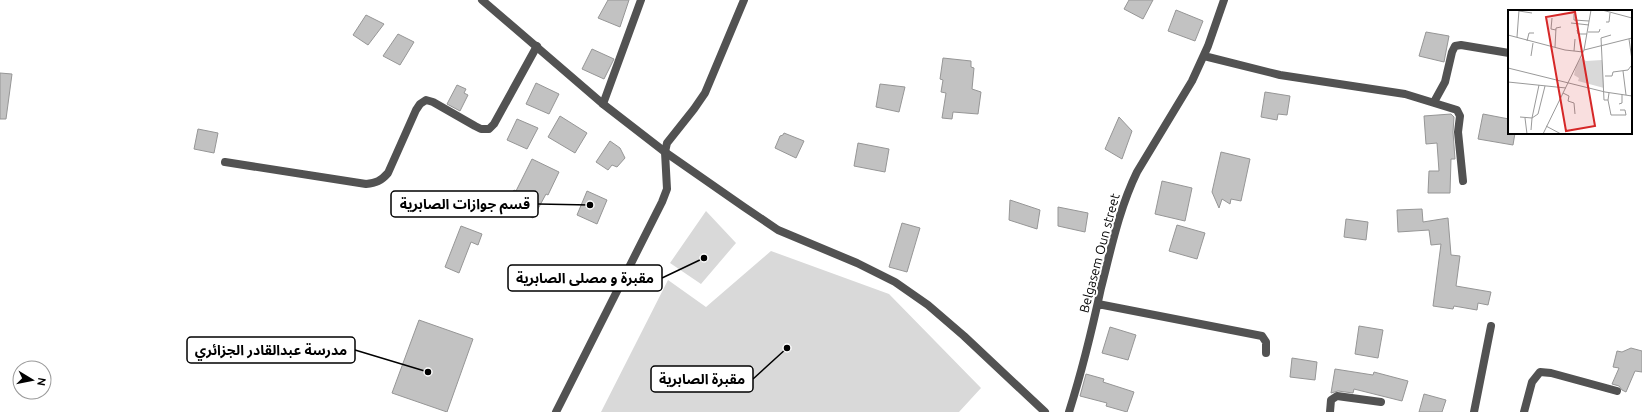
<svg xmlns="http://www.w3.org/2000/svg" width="1642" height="412" viewBox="0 0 1642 412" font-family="Ubuntu,'Noto Sans Arabic',sans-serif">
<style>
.green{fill:#d9d9d9}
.building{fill:#c2c2c2;stroke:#969696}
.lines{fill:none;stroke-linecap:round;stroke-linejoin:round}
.minor{stroke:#525252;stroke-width:8}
.tertiary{stroke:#525252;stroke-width:8}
.labels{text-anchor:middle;stroke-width:4;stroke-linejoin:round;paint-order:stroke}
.street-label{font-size:13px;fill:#000;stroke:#fff}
.inset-road{fill:none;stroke:#999;stroke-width:1}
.view{fill:#d62828;fill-opacity:0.15;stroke:#d62828;stroke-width:2}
.inset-edge{fill:none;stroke:#000;stroke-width:2}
.leader{fill:none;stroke:#000;stroke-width:1.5}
.callout-dot{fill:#000;stroke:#fff;stroke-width:1.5}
.callout{fill:#fff;stroke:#000;stroke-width:1.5}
.callout-label{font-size:14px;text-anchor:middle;font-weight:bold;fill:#000}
</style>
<rect width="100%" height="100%" fill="#fff"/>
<path class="green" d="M706,211L736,243L701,284L670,263Z
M771,251L889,294L981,388L959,412H601L668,280L706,307Z"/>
<path class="building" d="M608,0H629L620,27L598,18Z
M1129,0H1153L1143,19L1124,9Z
M1176,10L1203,21L1195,41L1168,31Z
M366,15L384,24L368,45L353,35Z
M1426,32L1449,36L1444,62L1419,56Z
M398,34L414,42L400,65L383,56Z
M592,49L614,59L604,79L582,69Z
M943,58L971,61V67L974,68L972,89L981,92L978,114L953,112L952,119L942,118L946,93L941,92L943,80L940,79Z
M0,73L12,74L6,119H0Z
M536,83L559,94L549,114L526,104Z
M880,84L905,87L899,112L876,107Z
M457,85L466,89L464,93L468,95L460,111L447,104Z
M1265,92L1290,96L1287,115L1278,114L1277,120L1261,117Z
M1451,114L1454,117L1453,132L1455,159H1451L1450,193H1428L1429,171H1439L1437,143L1426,144L1424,116Z
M1483,114L1509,119V133H1515L1513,145L1478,139Z
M560,116L587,133L575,153L548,137Z
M1119,117L1132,131L1122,159L1105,149Z
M517,119L538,128L527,149L507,140Z
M198,129L218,133L214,153L194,149Z
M784,133L804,141L796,158L775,148L780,136L783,135Z
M610,141L620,148L625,158L617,167L612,165L608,170L596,162Z
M858,143L889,149L885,172L854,166Z
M1221,152L1250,159L1241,201L1231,199L1230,204L1222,199L1219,208L1212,192Z
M532,159L559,172L548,195L546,194L533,218L506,205L514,190L516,191Z
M1162,181L1192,188L1185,221L1155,214Z
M587,191L607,200L597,224L577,215Z
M1010,200L1040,210L1037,229L1009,220Z
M1058,207L1088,213L1085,232L1058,226Z
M1422,209L1423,222L1448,218L1451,255L1460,256L1456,286L1491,292L1488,305L1478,303L1477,310L1454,306L1453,309L1433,306L1441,244L1431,245L1429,230L1398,232L1397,210Z
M1346,219L1368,222L1366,240L1344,237Z
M902,223L920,228L907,272L889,267Z
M1177,225L1205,233L1197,259L1169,251Z
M461,226L482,234L478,245L471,242L459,273L445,267Z
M419,320L473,339L447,412L392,393Z
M1359,326L1383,330L1378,358L1355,354Z
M1110,327L1136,335L1128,360L1102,353Z
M1631,348L1642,351V372L1635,371L1626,392L1622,390L1619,386L1612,384L1619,368L1613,367L1617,351L1622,352Z
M1292,358L1317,362L1315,380L1290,377Z
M1335,369L1373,375L1374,372L1408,381L1402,401L1354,389L1353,393L1338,391L1331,393Z
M1086,374L1104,379L1103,382L1134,392L1127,412L1106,406L1107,403L1080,396Z
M1424,394L1446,400L1442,412H1419Z"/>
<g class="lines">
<path class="minor" d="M1204,56L1280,75L1405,94L1457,110L1460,116L1458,132L1463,181
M1434,102L1445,82L1452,52L1455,46L1461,45L1509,53
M603,104L641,0
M225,162L366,184C376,183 381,181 388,173L416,110L420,104L426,100L433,102L475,126L481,129H489L494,124L537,46
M1098,304L1262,336L1266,342V353
M556,412L662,202L667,189L665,152L667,143L694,109L705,93L744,0
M1069,412C1082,371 1092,330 1101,288C1111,249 1119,209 1137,172L1192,81L1208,46L1224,0
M1330,412L1331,400L1337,396L1381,402
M1474,412L1491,326
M1524,412L1532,382L1540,372L1551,373L1617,391"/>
<path class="tertiary" d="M482,0L603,104L665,152L744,207L778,230L857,263L895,282L928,305L964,336L1045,412"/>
</g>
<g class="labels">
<g class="street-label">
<text transform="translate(1099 253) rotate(-75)" y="5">Belgasem Oun street</text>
</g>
</g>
<g transform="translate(1508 10)">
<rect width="124" height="124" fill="#fff"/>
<path d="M73,48L78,51L94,50L96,78L70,71L71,68L66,65L68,56Z" fill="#d9d9d9"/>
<path class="inset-road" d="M94,0L124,8M11,1L24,3M66,4V10L81,11M44,8L43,19L48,20M98,12H101L102,3M63,13L81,15M69,20L70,24H79M80,22H91L92,19M0,25L57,40L75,42M9,27L11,0M121,29L124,50M19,31L21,23H26M47,37L48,18L53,17M76,40L124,28M66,41L67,29M23,46L25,33M0,58L97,82L124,86M115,61L118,85M97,66H104L105,62L120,60L123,56M0,72L58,78M55,83L61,86L60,91L66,93L67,104M101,83L100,90H96L93,28L103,25M100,90L103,105H118L117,100H112M111,94L114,93V84M12,107L24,108L31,75M17,108L19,124M38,116L53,124M23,120L24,108L30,104L37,76M35,124L76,40L83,0"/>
<path class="view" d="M67,2L87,116L58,121L38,7Z"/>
<rect width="124" height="124" class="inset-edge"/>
</g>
<path class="leader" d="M590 205L538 204M704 258L662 278M428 372L355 350M787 348L753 379"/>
<g class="callout-dot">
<circle cx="590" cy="205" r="4"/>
<circle cx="704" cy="258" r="4"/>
<circle cx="428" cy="372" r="4"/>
<circle cx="787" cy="348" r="4"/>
</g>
<g class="callout">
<rect x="391" y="191" width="147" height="26" rx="4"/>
<rect x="508" y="265" width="154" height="26" rx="4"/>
<rect x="187" y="337" width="168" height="26" rx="4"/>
<rect x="651" y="366" width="102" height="26" rx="4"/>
</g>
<g class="callout-label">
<text x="465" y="209">قسم جوازات الصابرية</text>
<text x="585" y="283">مقبرة و مصلى الصابرية</text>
<text x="271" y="355">مدرسة عبدالقادر الجزائري</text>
<text x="702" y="384">مقبرة الصابرية</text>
</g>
<g transform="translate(32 380) rotate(100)"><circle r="19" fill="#ffffff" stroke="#999999"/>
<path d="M0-3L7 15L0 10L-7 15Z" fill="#000000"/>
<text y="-6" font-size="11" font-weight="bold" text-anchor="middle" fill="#000000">N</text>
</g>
</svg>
